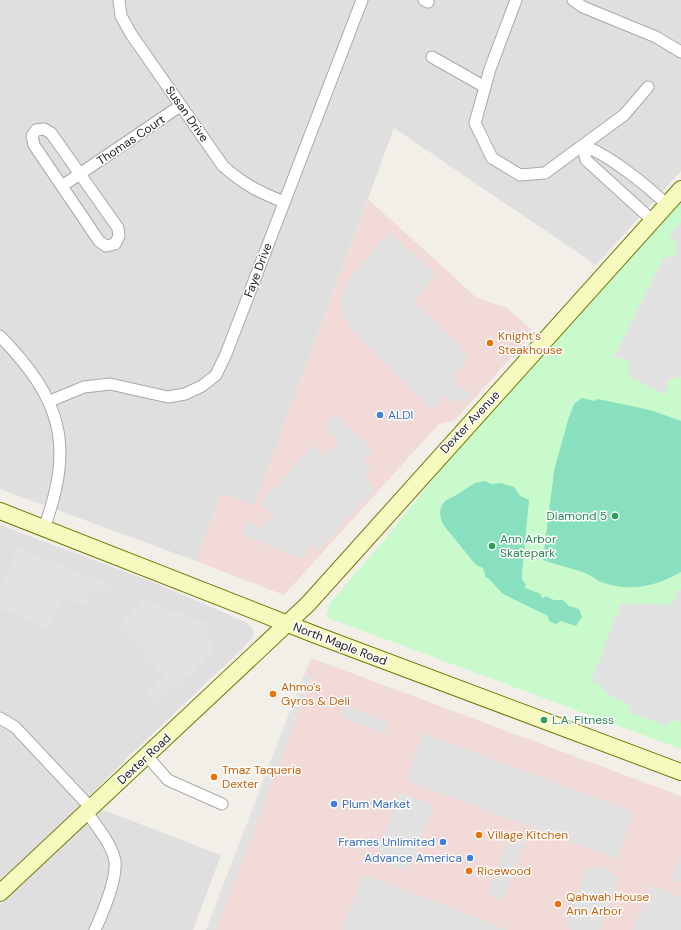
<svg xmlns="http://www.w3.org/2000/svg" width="681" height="930" viewBox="0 0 681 930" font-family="'DM Sans',sans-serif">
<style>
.residential{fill:#e0dfdf}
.commercial{fill:#f2dad9}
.park{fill:#c8facc}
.pitch{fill:#88e0be}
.parking{fill:#e2e2e2}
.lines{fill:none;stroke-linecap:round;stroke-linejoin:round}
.minor-casing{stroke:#a9a9a9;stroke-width:13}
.secondary-casing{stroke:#707d05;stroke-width:18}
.minor{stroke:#fff;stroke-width:11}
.secondary{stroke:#f7fabf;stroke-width:16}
.food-dot{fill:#e8710a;stroke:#fff;stroke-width:1.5}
.shop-dot{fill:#3f7fe0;stroke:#fff;stroke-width:1.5}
.leisure-dot{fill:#2e9e5b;stroke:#fff;stroke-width:1.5}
.labels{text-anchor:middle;stroke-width:3;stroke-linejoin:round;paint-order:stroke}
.street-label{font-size:12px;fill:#222;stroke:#fff}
.food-label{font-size:12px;fill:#c56008;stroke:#fff;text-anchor:start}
.shop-label{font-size:12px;fill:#366cbe;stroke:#fff;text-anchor:start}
.leisure-label{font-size:12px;fill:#27864d;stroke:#fff;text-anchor:start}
</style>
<rect width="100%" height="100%" fill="#f2efe9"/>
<path class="residential" d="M0,0H681V171L596,265L394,128L254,506L221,494L196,561L0,489Z
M0,525L150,581L248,623L254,632L252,638L244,647L127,758L0,888Z
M101,809L221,855L193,930H0V905Z"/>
<path class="commercial" d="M368,199L477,298L507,308L534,332L455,420L439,424L284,595L196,561L221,493L254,505Z
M311,658L681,796V930H206Z"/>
<path class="park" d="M681,202V749L326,617L330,603L382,543L450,458Z"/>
<path class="pitch" d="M582,398L594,401L598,399L650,410L681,421V572C657,586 630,592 604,583C597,581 591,575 585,573C571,568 557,565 543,560L554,471L568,420L574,404Z
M485,481L491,484L501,483L514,487L520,496L529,500L522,573V579L526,585L525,588L541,594V597L544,598L545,596L554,600H563L569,606L579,609L582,617L576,626L561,621L556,624L549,621L548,616L503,594L488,578H486L483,568L476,565L445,527C439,518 438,510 445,501L458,494L475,483Z"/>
<path class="parking" d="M681,222V377L668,380L666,395L629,376L630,365L626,358L613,359L663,258L674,256L677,251L675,242L669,235Z
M389,232L436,274L413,301L462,347L461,349L469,357L451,379L473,395L463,400L460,404L444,396L432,410L351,329L343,314L340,301L348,281Z
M335,414L374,450L363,461L372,469L364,479L375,489L318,551L310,545L303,559L242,535L247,523L261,528L273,515L260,504L313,445L325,456L339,441L324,427Z
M17,547L117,588L90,593L85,606L63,597L49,630L0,609V589Z
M678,589L681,590V723L672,719L667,726L628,712L631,705L610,696L598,684L591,681L621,603L666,605L673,602Z
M144,600L211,624L206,638L216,648L157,705L146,694L165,676L117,627Z
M304,674L312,677L216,930H206Z
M343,705L390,723L386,734L339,716Z
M423,733L634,812L617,859L406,780Z
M400,793L434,805L408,871L375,859Z
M510,833L526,839L504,900L488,894Z
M681,854V882L672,879Z
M598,866L613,871L612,875L619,878L600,930H572L565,926L587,867L596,869Z
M364,874L508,930H342Z
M651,885L681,897V930H633Z"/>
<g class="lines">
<g class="minor-casing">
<path id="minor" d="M119,0L121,16L131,34L223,166C243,184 259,192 284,202
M424,0L428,2
M516,0L490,69L475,123L492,158L520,175L545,173L624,115L648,87
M573,0L583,7L656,37L681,52
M432,57L485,87
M44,129L51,133L118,228L119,236L115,244L106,246L99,241L34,145L32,136L36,130Z
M62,186L180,106
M652,220L586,160L583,146C607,153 649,187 667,205
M0,336C61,399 75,444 44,528
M50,401L84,387L110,384L168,397L185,394L202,386L216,375L226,354L362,0
M0,718L15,727L91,808
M147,756L168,780L222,804
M87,812C96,826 112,844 115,861C117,880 103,912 95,930"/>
</g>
<g class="secondary-casing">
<path id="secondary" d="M0,511L316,635L681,772
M0,893L308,604L681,189"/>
</g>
<use href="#minor" class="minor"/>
<use href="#secondary" class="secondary"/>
</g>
<g class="food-dot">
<circle cx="490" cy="343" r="4"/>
<circle cx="273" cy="694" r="4"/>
<circle cx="214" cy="777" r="4"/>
<circle cx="479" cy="835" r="4"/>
<circle cx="469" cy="871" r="4"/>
<circle cx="558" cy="904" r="4"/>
</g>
<g class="shop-dot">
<circle cx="380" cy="415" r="4"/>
<circle cx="334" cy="804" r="4"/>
<circle cx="443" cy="842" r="4"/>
<circle cx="470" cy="858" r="4"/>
</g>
<g class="leisure-dot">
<circle cx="615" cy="516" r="4"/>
<circle cx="492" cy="546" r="4"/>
<circle cx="544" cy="720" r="4"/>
</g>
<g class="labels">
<g class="street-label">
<text transform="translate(187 114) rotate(55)" y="4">Susan Drive</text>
<text transform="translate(131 140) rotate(-34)" y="4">Thomas Court</text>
<text transform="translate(258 270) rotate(-69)" y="4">Faye Drive</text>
<text transform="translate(470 422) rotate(-47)" y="4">Dexter Avenue</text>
<text transform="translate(340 644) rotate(21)" y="4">North Maple Road</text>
<text transform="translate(144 759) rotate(-43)" y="4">Dexter Road</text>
</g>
<g class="food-label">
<text x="498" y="340">Knight's<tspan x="498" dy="14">Steakhouse</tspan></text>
<text x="281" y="691">Ahmo's<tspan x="281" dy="14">Gyros &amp; Deli</tspan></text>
<text x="222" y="774">Tmaz Taqueria<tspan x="222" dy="14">Dexter</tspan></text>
<text x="487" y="839">Village Kitchen</text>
<text x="477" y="875">Ricewood</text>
<text x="566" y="901">Qahwah House<tspan x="566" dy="14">Ann Arbor</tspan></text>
</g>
<g class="shop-label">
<text x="388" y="419">ALDI</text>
<text x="342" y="808">Plum Market</text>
<text x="435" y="846" text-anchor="end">Frames Unlimited</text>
<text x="462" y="862" text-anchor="end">Advance America</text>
</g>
<g class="leisure-label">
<text x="607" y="520" text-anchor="end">Diamond 5</text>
<text x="500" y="543">Ann Arbor<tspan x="500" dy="14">Skatepark</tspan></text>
<text x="552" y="724">L.A. Fitness</text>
</g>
</g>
</svg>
